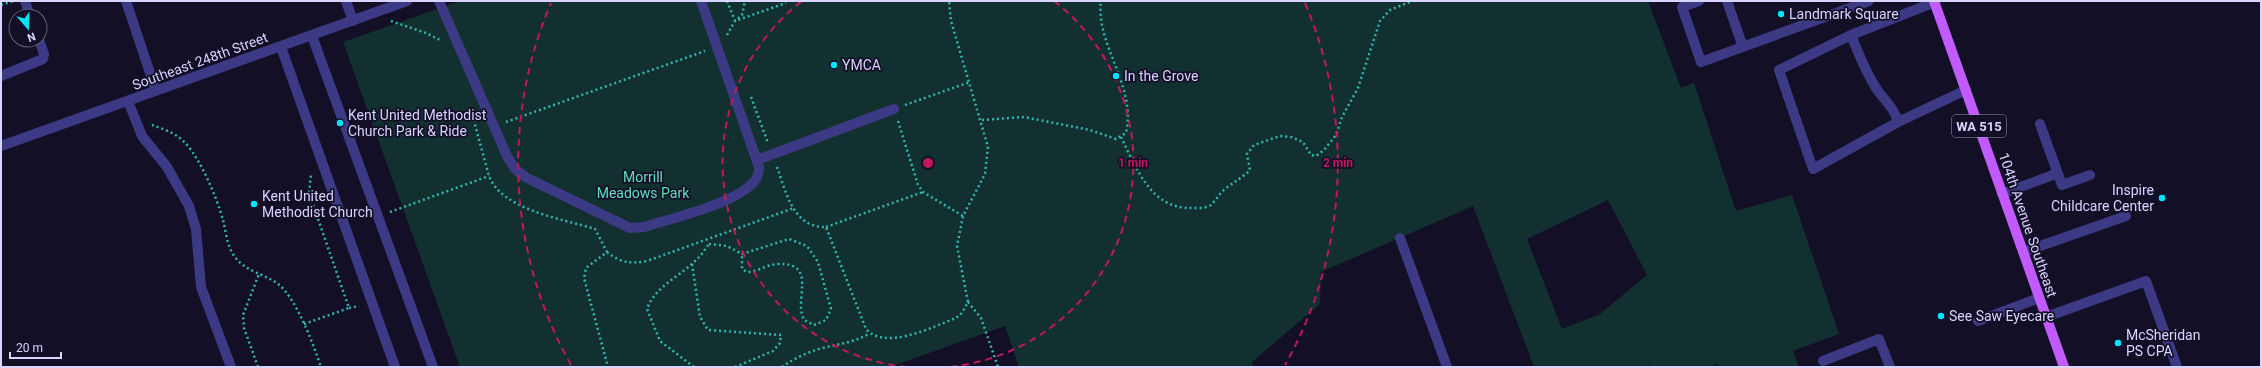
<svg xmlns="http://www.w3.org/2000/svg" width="2262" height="368" viewBox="0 0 2262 368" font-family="Roboto,sans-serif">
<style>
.green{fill:#12302f;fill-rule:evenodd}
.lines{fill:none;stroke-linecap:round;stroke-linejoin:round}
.path{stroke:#2fb8b0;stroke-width:2.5;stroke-dasharray:2 3;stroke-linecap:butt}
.minor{stroke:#3d3a85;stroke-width:10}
.major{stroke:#c25bff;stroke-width:10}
.ring{fill:none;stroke:#c2185b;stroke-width:2;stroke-dasharray:7 5}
.poi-dot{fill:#00e5ff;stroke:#130f26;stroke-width:1.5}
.labels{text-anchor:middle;stroke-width:3.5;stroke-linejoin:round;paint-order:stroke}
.shield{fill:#130f26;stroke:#9e99be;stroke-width:1}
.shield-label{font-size:13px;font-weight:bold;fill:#d9d4ff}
.poi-label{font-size:14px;fill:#d9d4ff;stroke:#130f26;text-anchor:start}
.street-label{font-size:14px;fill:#d9d4ff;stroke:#130f26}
.park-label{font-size:14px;fill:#5fe0c0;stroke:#130f26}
.centre{fill:#c2185b;stroke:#130f26;stroke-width:2}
.ring-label{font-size:12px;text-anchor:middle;font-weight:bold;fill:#c2185b;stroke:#130f26;stroke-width:3.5;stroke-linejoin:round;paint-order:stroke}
</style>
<rect width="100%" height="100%" fill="#130f26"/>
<path class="green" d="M460,1H1648L1681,88L1694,83L1736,211L1792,195L1839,334L1793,351L1799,367H1719L1717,364L1708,367H1653L1649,365L1643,367H1534L1473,206L1321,272L1320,304L1252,362L1253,367H1019L1005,326L890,367H460L343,42ZM1608,200L1647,275L1600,314L1562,329L1527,239Z"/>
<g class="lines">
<path class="path" d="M727,1L735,21L786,3
M1,5L13,1
M391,21L426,33L442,41
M727,35L735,21L742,15L745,1
M751,97L768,143
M905,105L970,82
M471,110L489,176C502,210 563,219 595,229L607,252L586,268L584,278L608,367
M982,120L1024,117L1090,130L1116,139L1126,133C1137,86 1095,44 1101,1
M898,121L918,185L923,192L963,216
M506,122L705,51
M152,125C160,128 170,131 177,136C197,148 217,198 223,220C226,232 227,247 235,257C246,272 265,274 278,284C297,299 313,344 321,367
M1121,137C1136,167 1150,208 1190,208C1196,208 1205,209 1211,205C1216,200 1220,193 1225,189C1234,182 1242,178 1250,170L1247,154L1254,145L1280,136L1291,137L1303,142L1311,155L1316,156L1324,150L1336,135L1342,117L1358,88L1380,21L1390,10L1412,1
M777,167C786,192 793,228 826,227L866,329C886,351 932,327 956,318L962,313L968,302L957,246L963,216L985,174L988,147L951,21L949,1
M390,212L489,176
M826,227L923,192
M709,244L727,246L742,254L789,239L807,246L818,262L831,309L826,320L814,325L804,320C793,299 819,262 777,264C766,265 757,272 747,272L742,269V254
M607,252C621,263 630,264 647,261L794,208
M692,264L700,317L708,330L781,335L780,343L773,351L735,367
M968,302L981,318L998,367
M349,308L359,306
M304,324L349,308L309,193L311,174
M258,367L244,328L243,315L259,274
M694,367L660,341L647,309C655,286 681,276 697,259C702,255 705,249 709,244
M782,367C793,359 806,353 819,349C837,344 854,343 870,333"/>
<path class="minor" d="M25,1L30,16
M126,1L156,91
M346,1L353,21
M439,1L507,156L515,169L527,178L630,228L644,227C672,218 740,203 756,179C758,176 759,171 759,167L701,1
M1699,1L1682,7L1701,62L1869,1
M1727,1L1743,47
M1851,35L1779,70L1813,169L1898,122C1894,108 1886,102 1878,91C1866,74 1859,54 1851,35L1935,2
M312,36L433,367
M281,47L395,367
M1,76L43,59L44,54L39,40
M128,101L142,136L167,167L189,206L196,229L201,287L231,367
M1898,122L1966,90
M2040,124L2062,185L2090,175
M1,146L407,1
M757,160L894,109
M2002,194L2058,173
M1400,238L1447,367
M2023,252L2126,216
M2046,317L2146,281L2177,367
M1978,321L2039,298
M1823,361L1879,339L1890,367"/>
<path class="major" d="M1934,1L2064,367"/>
</g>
<g class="ring">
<path d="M907 367A205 205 0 0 1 802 1M1054 1A205 205 0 0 1 949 367"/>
<path d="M571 365A410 410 0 0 1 551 3M1305 3A410 410 0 0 1 1285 365"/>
</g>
<g class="poi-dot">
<circle cx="1781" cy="14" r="4"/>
<circle cx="834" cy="65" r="4"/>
<circle cx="1116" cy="76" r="4"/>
<circle cx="340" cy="123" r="4"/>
<circle cx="2162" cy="198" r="4"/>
<circle cx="254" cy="204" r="4"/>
<circle cx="1941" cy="316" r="4"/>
<circle cx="2118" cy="343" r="4"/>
</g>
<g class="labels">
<rect class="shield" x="1952" y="115" width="54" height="22" rx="3"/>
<g class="shield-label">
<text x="1979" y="131">WA 515</text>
</g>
<g class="poi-label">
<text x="1789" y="19">Landmark Square</text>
<text x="842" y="70">YMCA</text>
<text x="1124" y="81">In the Grove</text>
<text x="348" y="120">Kent United Methodist<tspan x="348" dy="16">Church Park &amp; Ride</tspan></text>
<text x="2154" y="195" text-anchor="end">Inspire<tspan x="2154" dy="16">Childcare Center</tspan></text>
<text x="262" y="201">Kent United<tspan x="262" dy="16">Methodist Church</tspan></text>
<text x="1949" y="321">See Saw Eyecare</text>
<text x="2126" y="340">McSheridan<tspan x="2126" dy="16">PS CPA</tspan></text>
</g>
<g class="street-label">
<text transform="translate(200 61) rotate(-20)" y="5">Southeast 248th Street</text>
<text transform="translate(2028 225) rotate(71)" y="5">104th Avenue Southeast</text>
</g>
<g class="park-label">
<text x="643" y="182">Morrill<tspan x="643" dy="16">Meadows Park</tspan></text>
</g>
</g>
<circle cx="928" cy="163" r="6" class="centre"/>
<g class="ring-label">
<text x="1133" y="167">1 min</text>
<text x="1338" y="167">2 min</text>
</g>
<rect width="2262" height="368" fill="none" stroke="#d9d4ff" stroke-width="4"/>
<g transform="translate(28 28) rotate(160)"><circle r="19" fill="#130f26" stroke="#625e7d"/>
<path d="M0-3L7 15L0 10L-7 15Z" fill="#00e5ff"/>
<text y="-6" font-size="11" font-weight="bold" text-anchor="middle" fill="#d9d4ff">N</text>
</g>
<path d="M10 352v6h51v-6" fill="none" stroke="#d9d4ff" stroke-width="2"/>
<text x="16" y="352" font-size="12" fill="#d9d4ff" stroke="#130f26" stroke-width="3" paint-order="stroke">20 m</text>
</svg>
